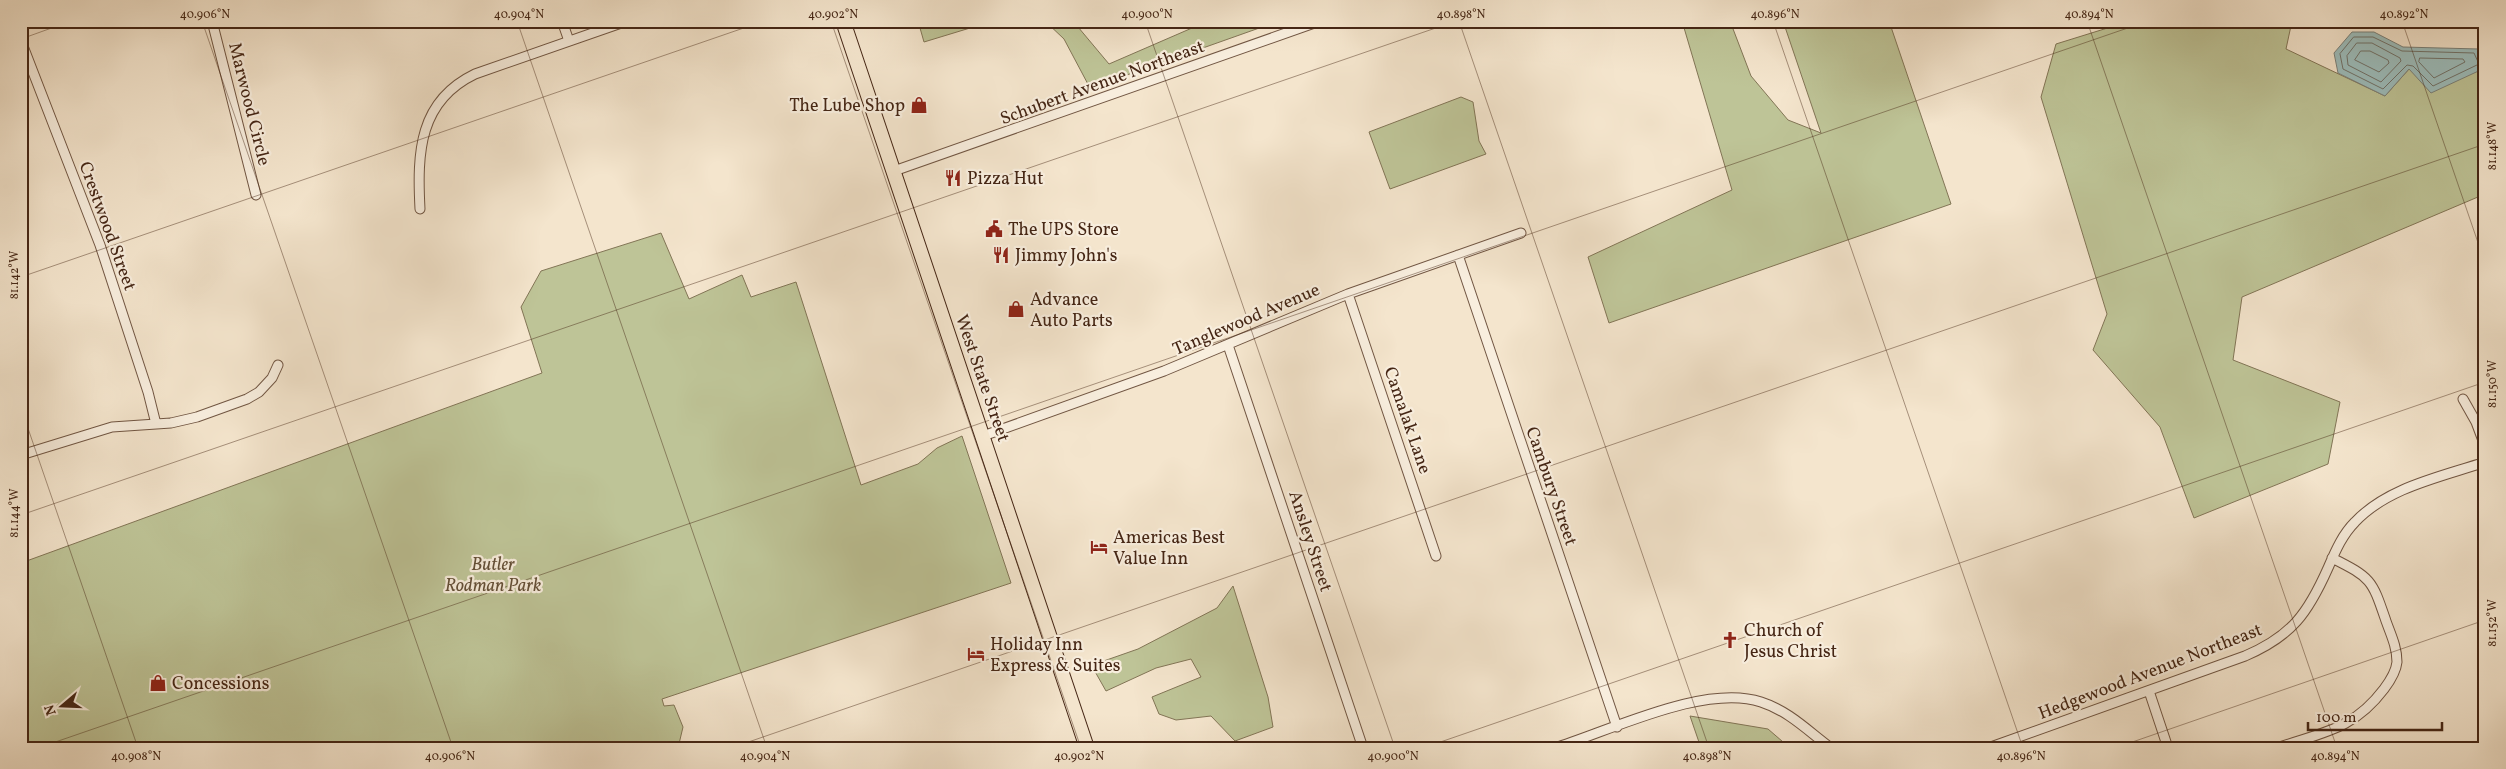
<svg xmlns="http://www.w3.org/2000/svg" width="2506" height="769" viewBox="0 0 2506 769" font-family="Vollkorn,serif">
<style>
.green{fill:#bec497;stroke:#827556}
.water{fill:#9dbebd;stroke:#7a817a}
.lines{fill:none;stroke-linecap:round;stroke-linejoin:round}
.shore{stroke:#717269;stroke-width:1}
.minor-casing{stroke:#715643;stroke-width:11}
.trunk-casing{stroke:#452615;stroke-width:16}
.minor{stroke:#f8eede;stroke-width:9}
.trunk{stroke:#f4e5cd;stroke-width:14}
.ticks{fill:none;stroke:#452615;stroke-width:1;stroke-opacity:0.45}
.labels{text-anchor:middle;stroke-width:4.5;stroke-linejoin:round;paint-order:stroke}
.street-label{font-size:18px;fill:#452615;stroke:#f8eede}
.poi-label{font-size:18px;fill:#452615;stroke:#f8eede;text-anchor:start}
.park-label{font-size:18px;font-style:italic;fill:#634e36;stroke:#f8eede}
.neatline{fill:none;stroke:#452615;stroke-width:2}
.ticks-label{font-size:12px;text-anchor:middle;fill:#452615}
</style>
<rect width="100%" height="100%" fill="#f4e5cd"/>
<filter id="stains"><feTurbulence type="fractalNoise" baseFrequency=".004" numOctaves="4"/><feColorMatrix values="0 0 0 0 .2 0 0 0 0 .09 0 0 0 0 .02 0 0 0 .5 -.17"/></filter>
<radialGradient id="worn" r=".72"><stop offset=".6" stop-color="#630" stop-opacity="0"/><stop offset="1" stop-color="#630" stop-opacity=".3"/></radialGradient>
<path class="green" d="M918,21H993L924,42Z
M1045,21H1073L1109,64L1192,28L1221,21H1279L1090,88L1064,39Z
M1682,21H1730L1751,76L1788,120L1821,133L1783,21H1889L1951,204L1609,323L1588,257L1732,190Z
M2130,21H2292L2286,49L2385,96L2409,69L2467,75L2485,68V194L2242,297L2233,360L2340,402L2328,464L2194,518L2160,427L2093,350L2107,314L2041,97L2056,44Z
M1461,97L1473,102L1479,141L1486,154L1390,189L1369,132Z
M661,233L689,299L742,275L751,297L796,282L861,485L918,464L937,448L962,436L1011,583L662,699L664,706L674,705L683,727L678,748H21V563L542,373L521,307L541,271Z
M1233,586L1268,697L1273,727L1235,741L1211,716L1176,720L1159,714L1152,697L1201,677L1191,659L1156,668L1106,691L1093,668L1098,663L1138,649L1217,608Z
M1690,716L1768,729L1790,748H1701Z"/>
<path class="water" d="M2352,32H2374L2403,47L2479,49L2485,68L2431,93L2409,69L2385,96L2338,73L2334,53Z"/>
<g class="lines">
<path class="shore" d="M2354,37H2373L2402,51L2474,53L2479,64L2433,86L2413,66L2407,65L2383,89L2343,69L2340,54Z
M2357,43H2372L2400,58L2401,61L2381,82L2348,65L2347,56Z
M2361,51H2370L2388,60L2389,63L2379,72L2355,60Z
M2420,58L2463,59L2465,62L2434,78L2419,62Z"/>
<g class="minor-casing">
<path id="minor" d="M212,21L256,195
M562,21L569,41
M21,41L100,245L148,392L156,424
M894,171L1320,21
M420,209C417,152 419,101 475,74L627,21
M1458,255L1617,727
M1348,294L1436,556
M1228,345L1363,748
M2463,399L2476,422L2485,446
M983,436L1164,371L1348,294L1521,233
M21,455L112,427L171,423L197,417L247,399L259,392L272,378L278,365
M2149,691L2168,748
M1554,748C1610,731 1705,683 1761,702C1789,711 1808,731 1831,748
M1988,748L2245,656C2292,636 2308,613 2328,568C2335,552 2342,535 2355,522C2388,487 2441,477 2485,462
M2277,748C2323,732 2353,730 2384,689C2390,681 2396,672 2397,662C2397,647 2391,635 2386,621C2372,580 2372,578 2332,558"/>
</g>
<g class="trunk-casing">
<path id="trunk" d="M843,21L1087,748"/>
</g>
<use href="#minor" class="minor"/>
<use href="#trunk" class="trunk"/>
</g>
<path class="ticks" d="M202,21L453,748M517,21L767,748M831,21L1081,748M1145,21L1395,748M1459,21L1709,748M1773,21L2023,748M2087,21L2337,748M2402,21L2485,263M21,39L71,21M21,277L764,21M21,408L138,748M21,515L1456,21M38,748L2148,21M731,748L2485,144M1423,748L2485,382M2115,748L2485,620"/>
<defs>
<g id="shop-bare" transform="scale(1.35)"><path d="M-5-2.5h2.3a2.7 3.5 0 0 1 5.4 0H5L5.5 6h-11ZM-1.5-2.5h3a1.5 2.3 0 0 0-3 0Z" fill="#8f2418" stroke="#f8eede" stroke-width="2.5" paint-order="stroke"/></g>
<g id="restaurant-bare" transform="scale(1.35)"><path d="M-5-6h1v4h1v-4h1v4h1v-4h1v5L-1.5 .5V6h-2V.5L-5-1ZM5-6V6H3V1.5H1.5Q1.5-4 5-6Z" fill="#8f2418" stroke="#f8eede" stroke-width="2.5" paint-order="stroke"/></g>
<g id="civic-bare" transform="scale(1.35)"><path d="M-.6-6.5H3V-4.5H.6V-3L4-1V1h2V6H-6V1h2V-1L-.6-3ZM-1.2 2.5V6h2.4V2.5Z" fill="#8f2418" stroke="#f8eede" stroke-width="2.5" paint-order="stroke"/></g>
<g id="hotel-bare" transform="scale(1.35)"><path d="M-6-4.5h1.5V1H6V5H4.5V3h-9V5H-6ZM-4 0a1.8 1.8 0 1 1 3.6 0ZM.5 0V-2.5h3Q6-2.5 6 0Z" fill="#8f2418" stroke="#f8eede" stroke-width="2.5" paint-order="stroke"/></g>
<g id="church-bare" transform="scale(1.35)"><path d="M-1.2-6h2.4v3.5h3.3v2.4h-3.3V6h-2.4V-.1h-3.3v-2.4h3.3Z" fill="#8f2418" stroke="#f8eede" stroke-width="2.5" paint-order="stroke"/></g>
</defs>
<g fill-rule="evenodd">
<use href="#shop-bare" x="919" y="105"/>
<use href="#restaurant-bare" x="953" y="178"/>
<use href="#civic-bare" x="994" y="229"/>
<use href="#restaurant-bare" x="1001" y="255"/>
<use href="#shop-bare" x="1016" y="309"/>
<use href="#hotel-bare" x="1099" y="547"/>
<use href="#church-bare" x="1730" y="640"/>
<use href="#hotel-bare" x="976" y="654"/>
<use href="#shop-bare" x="158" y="683"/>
</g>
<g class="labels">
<g class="street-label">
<text transform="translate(1102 82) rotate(-20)" y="6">Schubert Avenue Northeast</text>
<text transform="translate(250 104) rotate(76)" y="6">Marwood Circle</text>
<text transform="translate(108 226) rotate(70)" y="6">Crestwood Street</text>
<text transform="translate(1246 319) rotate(-23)" y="6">Tanglewood Avenue</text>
<text transform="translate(983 378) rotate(71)" y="6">West State Street</text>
<text transform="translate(1408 420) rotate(71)" y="6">Camalak Lane</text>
<text transform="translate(1552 486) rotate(71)" y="6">Cambury Street</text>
<text transform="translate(1311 541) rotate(72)" y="6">Ansley Street</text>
<text transform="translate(2150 671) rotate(-21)" y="6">Hedgewood Avenue Northeast</text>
</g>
<g class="poi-label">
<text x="905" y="111" text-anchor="end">The Lube Shop</text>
<text x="967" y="184">Pizza Hut</text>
<text x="1008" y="235">The UPS Store</text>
<text x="1015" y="261">Jimmy John's</text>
<text x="1030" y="305">Advance<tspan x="1030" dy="21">Auto Parts</tspan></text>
<text x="1113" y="543">Americas Best<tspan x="1113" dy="21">Value Inn</tspan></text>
<text x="1744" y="636">Church of<tspan x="1744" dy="21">Jesus Christ</tspan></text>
<text x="990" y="650">Holiday Inn<tspan x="990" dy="21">Express &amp; Suites</tspan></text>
<text x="172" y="689">Concessions</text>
</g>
<g class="park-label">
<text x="493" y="570">Butler<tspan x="493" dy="21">Rodman Park</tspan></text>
</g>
</g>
<rect width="2506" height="769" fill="none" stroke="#f4e5cd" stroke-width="55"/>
<g transform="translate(62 706) rotate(251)" stroke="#f8eede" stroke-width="4" paint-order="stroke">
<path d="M0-4L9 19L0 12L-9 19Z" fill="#452615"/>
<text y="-8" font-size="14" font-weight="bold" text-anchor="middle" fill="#452615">N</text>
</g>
<path d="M2308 722v8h134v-8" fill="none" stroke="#452615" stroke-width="2.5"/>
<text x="2316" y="722" font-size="15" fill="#452615" stroke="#f8eede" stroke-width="4" paint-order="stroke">100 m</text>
<rect x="28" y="28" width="2450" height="714" class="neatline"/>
<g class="ticks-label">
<text x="205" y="18">40.906°N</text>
<text x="519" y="18">40.904°N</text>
<text x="833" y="18">40.902°N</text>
<text x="1147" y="18">40.900°N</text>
<text x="1461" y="18">40.898°N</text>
<text x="1775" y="18">40.896°N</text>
<text x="2089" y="18">40.894°N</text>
<text x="2404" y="18">40.892°N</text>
<text transform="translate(2492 146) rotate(-90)" y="4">81.148°W</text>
<text transform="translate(14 275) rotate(-90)" y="4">81.142°W</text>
<text transform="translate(2492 384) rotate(-90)" y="4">81.150°W</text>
<text transform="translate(14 513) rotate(-90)" y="4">81.144°W</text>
<text transform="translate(2492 623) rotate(-90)" y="4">81.152°W</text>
<text x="136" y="760">40.908°N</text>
<text x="450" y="760">40.906°N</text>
<text x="765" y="760">40.904°N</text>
<text x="1079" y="760">40.902°N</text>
<text x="1393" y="760">40.900°N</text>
<text x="1707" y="760">40.898°N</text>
<text x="2021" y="760">40.896°N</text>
<text x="2335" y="760">40.894°N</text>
</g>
<rect width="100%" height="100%" filter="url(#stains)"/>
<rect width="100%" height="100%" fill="url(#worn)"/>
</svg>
